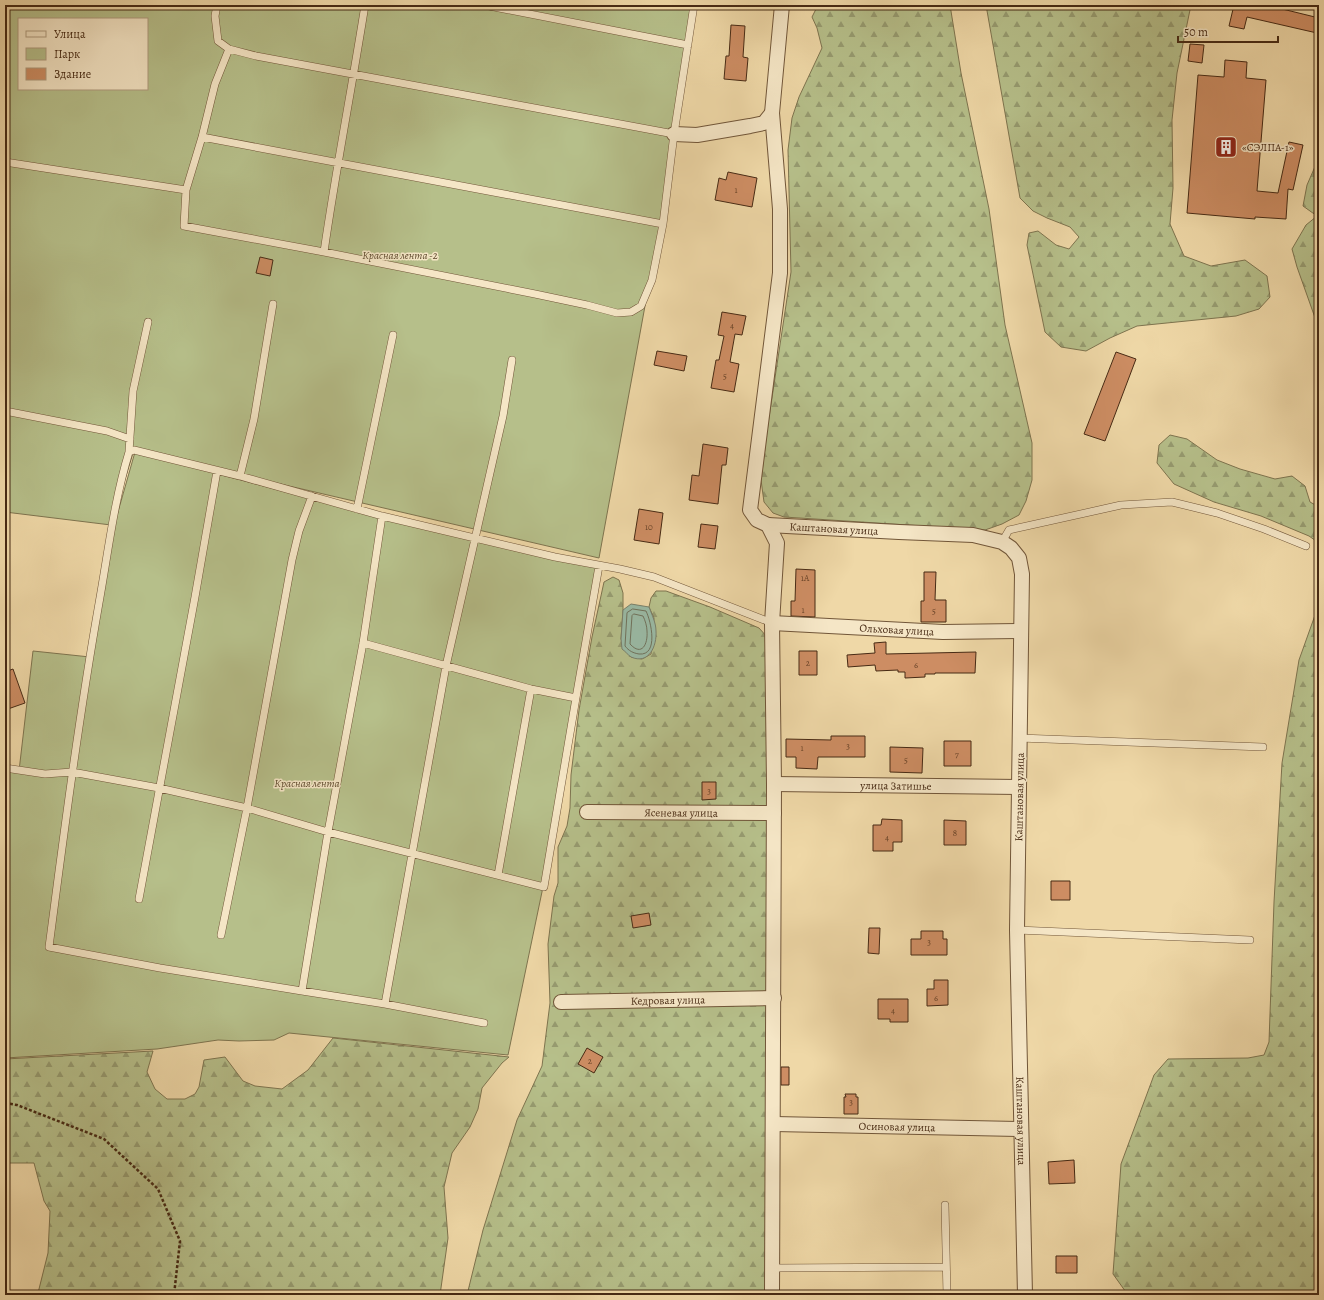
<svg xmlns="http://www.w3.org/2000/svg" width="1324" height="1300" viewBox="0 0 1324 1300" font-family="Alegreya,serif">
<style>
.green{fill:#b6bf8a;stroke:#7e744f;fill-rule:evenodd}
.forest{fill:url(#forest-firs);stroke:#7e744f}
.water{fill:#9abaa5;stroke:#79806b}
.lines{fill:none;stroke-linecap:round;stroke-linejoin:round}
.shore{stroke:#70725c;stroke-width:1}
.building{fill:#cd8d63;stroke:#472a14}
.lane-casing{stroke:#715639;stroke-width:8}
.street-casing{stroke:#715639;stroke-width:16}
.path{stroke:#472a14;stroke-width:2.5;stroke-dasharray:3 2;stroke-linecap:butt}
.lane{stroke:#f5e6c6;stroke-width:7}
.street{stroke:#f5e6c6;stroke-width:14}
.labels{text-anchor:middle;stroke-width:3;stroke-linejoin:round;paint-order:stroke}
.number-label{font-size:9px;fill:#684328}
.poi-label{font-size:11px;fill:#472a14;stroke:#f5e6c6;text-anchor:start}
.park-label{font-size:11px;font-style:italic;fill:#5d482c;stroke:#f5e6c6}
.street-label{font-size:11px;fill:#472a14;stroke:#f5e6c6}
</style>
<defs>
<pattern id="forest-firs" width="22" height="20" patternUnits="userSpaceOnUse"><rect width="22" height="20" fill="#b6bf8a"/><path d="M5 1l3.5 6h-7zM16 11l3.5 6h-7z" fill="#969b70"/></pattern>
</defs>
<rect width="100%" height="100%" fill="#efd8a7"/>
<filter id="stains"><feTurbulence type="fractalNoise" baseFrequency=".005" numOctaves="4"/><feColorMatrix values="0 0 0 0 .2 0 0 0 0 .09 0 0 0 0 .02 0 0 0 .5 -.17"/></filter>
<radialGradient id="worn" r=".72"><stop offset=".6" stop-color="#630" stop-opacity="0"/><stop offset="1" stop-color="#630" stop-opacity=".3"/></radialGradient>
<path class="green" d="M5,5H694L663,224L647,295L599,558L134,450L111,525L5,512ZM19,19H147V89H19Z
M135,452L301,496L598,566L543,887L508,1055L289,1033L274,1040L239,1041L218,1040L157,1049L5,1058V769L19,771L33,651L90,657L114,526Z"/>
<path class="forest" d="M818,5H950L961,73L989,209L1005,325L1032,443V480L1026,501L1019,515L1002,524L985,530L784,517L773,513L764,502L761,480L768,424L791,272L788,150L792,118L799,97L822,48L817,28L812,17Z
M986,5H1191L1177,73L1172,120L1173,188L1170,224L1184,256L1211,266L1245,260L1267,276L1270,297L1259,309L1236,316L1137,326L1110,338L1086,351L1061,347L1045,332L1027,245L1029,233L1038,231L1056,245L1069,249L1079,237L1070,227L1047,218L1033,211L1020,198Z
M1317,162H1319V329L1297,267L1292,249L1306,225L1317,216L1303,206L1307,185Z
M1170,435L1187,439L1217,460L1240,469L1275,479L1292,476L1305,486L1310,502L1319,507V543L1309,536L1261,516L1214,502L1174,484L1157,463L1159,445Z
M613,577L619,580L623,593V610L621,639L631,657L642,659L651,654L654,618L649,607L651,598L656,591H666L710,607L759,628L768,638L765,1295H467L483,1230L517,1120L542,1066L550,1003L548,944L554,896L558,883V847L567,826L570,808L571,775L579,710L592,637L604,582Z
M1319,604V1295H1128L1113,1274L1121,1164L1154,1075L1168,1059L1248,1058L1264,1055L1269,1042L1274,902L1282,763L1299,660Z
M333,1038L509,1057L502,1063L482,1088L478,1109L470,1127L452,1153L444,1187L448,1238L440,1295H33L38,1293L48,1253L50,1211L44,1201L34,1163H5V1059L153,1051L147,1072L155,1089L167,1099H185L195,1094L199,1087L204,1060L225,1057L243,1081L255,1086L282,1089L308,1070Z"/>
<path class="water" d="M631,604L649,607C652,615 656,623 656,631C657,646 649,665 631,657C628,655 625,651 622,649L621,639L623,610Z"/>
<g class="lines">
<path class="shore" d="M633,609L646,611C651,621 659,656 639,654C633,653 629,651 625,646L627,613Z
M634,614L643,616C645,620 647,626 647,631C648,644 642,657 630,644L632,616Z"/>
</g>
<path class="building" d="M1234,5H1266L1319,18L1317,33L1247,17L1244,29L1229,26Z
M731,25L745,26L743,57L748,58L746,81L724,79L726,56H729Z
M1190,44L1204,45L1202,63L1188,61Z
M1225,60L1247,62L1246,78L1266,80L1257,191L1278,193L1289,142L1303,145L1293,190L1288,189L1286,219L1255,217V219L1187,213L1198,75L1224,77Z
M728,172L757,178L752,207L715,200L719,178L726,180Z
M260,257L273,260L270,276L256,273Z
M722,312L746,316L742,335L735,334L730,362L739,364L734,392L711,388L716,360H719L724,336L718,335Z
M657,351L687,356L684,371L654,365Z
M1116,352L1136,359L1105,441L1084,434Z
M703,444L728,448L726,465H722L718,504L689,500L692,475L699,476Z
M639,509L663,513L659,544L634,540Z
M701,524L718,526L715,549L698,547Z
M796,569L815,570V617L791,616V601H795Z
M924,572H936L935,600H946V622H921V601H924Z
M886,642V654L976,652L975,673H935V674H925V677L905,678V672H898V670L876,671L875,665L848,667L847,655L875,653L874,643Z
M799,651H817V675H799Z
M13,669L25,703L5,710V672Z
M831,736H865V757H818L817,769L796,768V757H786V739L831,740Z
M944,741H971V766H944Z
M890,747L923,748L922,773L890,772Z
M702,782H716V799L702,800Z
M882,819L902,820V842H893V851H873V825H881Z
M944,820L966,821V845H944Z
M1051,881H1070V900H1051Z
M649,913L651,925L633,928L631,916Z
M869,928H880L879,954L868,953Z
M921,931H943V939H947V955H911V939H921Z
M934,980H948V1005L927,1006V989H934Z
M878,999H908V1022H890V1019H878Z
M587,1048L603,1057L594,1073L578,1064Z
M781,1067H789V1085H781Z
M845,1094H856V1097H858V1114H844V1097H846Z
M1074,1160L1075,1183L1049,1184L1048,1162Z
M1056,1256H1077V1273H1056Z"/>
<g class="lines">
<g class="lane-casing">
<path id="lane" d="M217,5L215,16L218,41L229,49L256,56L674,134
M484,5L688,45
M229,49L215,84L202,137L186,190L184,226L324,252L535,294L587,305L617,313L631,312L641,306L652,280L663,224L674,134L694,5
M202,137L663,224
M5,162L186,190
M324,252C336,169 352,87 365,5
M5,411L107,431L130,439
M129,452L133,391L148,322
M240,476L254,419L273,304
M357,509L393,335
M1002,542L1009,530L1121,505L1172,502L1217,513L1264,529L1306,546
M363,643L531,689L576,698
M1019,738L1263,747
M5,768L45,774L72,772L159,788L247,808L328,832L544,887L576,698L599,566
M498,875L531,689
M139,899L195,597L217,471
M1017,930L1250,940
M221,935L247,808L292,560L299,531L312,496
M302,991L328,832L363,643L382,516
M385,1004L446,666L503,416L512,360
M484,1023L385,1004L302,991L160,968L49,947C64,832 79,717 99,603C108,553 114,501 129,452L134,450L240,476L382,516L555,557L620,569L654,577L772,623
M945,1205L947,1295
M772,1268L946,1267"/>
</g>
<g class="street-casing">
<g id="street">
<path d="M674,134L697,135L750,126L764,123L772,113"/>
<path id="s1" d="M768,525L899,532L973,535L1002,542L1011,548L1019,558L1022,574L1017,930L1025,1295"/>
<path id="s2" d="M772,623L943,632L1021,631"/>
<path id="s3" d="M774,784L1019,787"/>
<path id="s4" d="M587,812L774,813"/>
<path id="s5" d="M561,1002L774,998"/>
<path id="s6" d="M774,1124L1021,1129"/>
<path d="M772,1295L774,784L772,623L777,543L768,525L757,520L750,510L780,273V209L772,113L782,5"/>
</g>
</g>
<path class="path" d="M5,1103L17,1105L104,1139L158,1189L180,1241L174,1295"/>
<use href="#lane" class="lane"/>
<use href="#street" class="street"/>
</g>
<defs>
<g id="building-square" transform="scale(1.15)"><rect x="-9" y="-9" width="18" height="18" rx="4" fill="#8f2418" stroke="#f5e6c6"/><path d="M-4-6H4V6H1V3H-1V6H-4ZM-2.5-4.3h1.7v1.8h-1.7ZM.8-4.3h1.7v1.8H.8ZM-2.5-1h1.7V.8h-1.7ZM.8-1h1.7V.8H.8Z" fill="#fff"/></g>
</defs>
<g fill-rule="evenodd">
<use href="#building-square" x="1226" y="147"/>
</g>
<g class="labels">
<g class="number-label">
<text x="736" y="193">1</text>
<text x="732" y="328">4</text>
<text x="725" y="379">5</text>
<text x="649" y="530">10</text>
<text x="805" y="581">1А</text>
<text x="803" y="613">1</text>
<text x="934" y="614">5</text>
<text x="808" y="666">2</text>
<text x="916" y="668">6</text>
<text x="848" y="749">3</text>
<text x="802" y="751">1</text>
<text x="957" y="757">7</text>
<text x="906" y="763">5</text>
<text x="709" y="794">3</text>
<text x="955" y="836">8</text>
<text x="887" y="840">4</text>
<text x="929" y="945">3</text>
<text x="936" y="1001">6</text>
<text x="893" y="1013">4</text>
<text x="590" y="1064">2</text>
<text x="851" y="1105">3</text>
</g>
<g class="poi-label">
<text x="1242" y="151">«СЭЛПА-1»</text>
</g>
<g class="park-label">
<text x="400" y="259">Красная лента -2</text>
<text x="307" y="787">Красная лента</text>
</g>
<g class="street-label">
<text dy="4" stroke="none"><textPath href="#s1" startOffset="66">Каштановая улица</textPath></text>
<text dy="4" stroke="none"><textPath href="#s2" startOffset="125">Ольховая улица</textPath></text>
<text dy="4" stroke="none"><textPath href="#s3" startOffset="122">улица Затишье</textPath></text>
<text transform="translate(1019 797) rotate(-89)" y="4">Каштановая улица</text>
<text dy="4" stroke="none"><textPath href="#s4" startOffset="94">Ясеневая улица</textPath></text>
<text dy="4" stroke="none"><textPath href="#s5" startOffset="107">Кедровая улица</textPath></text>
<text dy="4" stroke="none"><textPath href="#s1" startOffset="822">Каштановая улица</textPath></text>
<text dy="4" stroke="none"><textPath href="#s6" startOffset="123">Осиновая улица</textPath></text>
</g>
</g>
<rect width="1324" height="1300" fill="none" stroke="#efd8a7" stroke-width="20"/>
<rect x="6" y="6" width="1312" height="1288" fill="none" stroke="#472a14" stroke-width="2"/>
<rect x="10" y="10" width="1304" height="1280" fill="none" stroke="#472a14"/>
<rect x="18" y="18" width="130" height="72" fill="#f5e6c6" stroke="#af9b7f"/>
<rect x="26" y="31" width="20" height="6" fill="#f5e6c6" stroke="#af9b7f"/>
<text x="54" y="38" font-size="12" fill="#472a14">Улица</text>
<rect x="26" y="48" width="20" height="12" fill="#b6bf8a" stroke="#af9b7f"/>
<text x="54" y="58" font-size="12" fill="#472a14">Парк</text>
<rect x="26" y="68" width="20" height="12" fill="#cd8d63" stroke="#af9b7f"/>
<text x="54" y="78" font-size="12" fill="#472a14">Здание</text>
<path d="M1178 36v6h100v-6" fill="none" stroke="#472a14" stroke-width="2"/>
<text x="1184" y="36" font-size="12" fill="#472a14" stroke="#f5e6c6" stroke-width="3" paint-order="stroke">50 m</text>
<rect width="100%" height="100%" filter="url(#stains)"/>
<rect width="100%" height="100%" fill="url(#worn)"/>
</svg>
